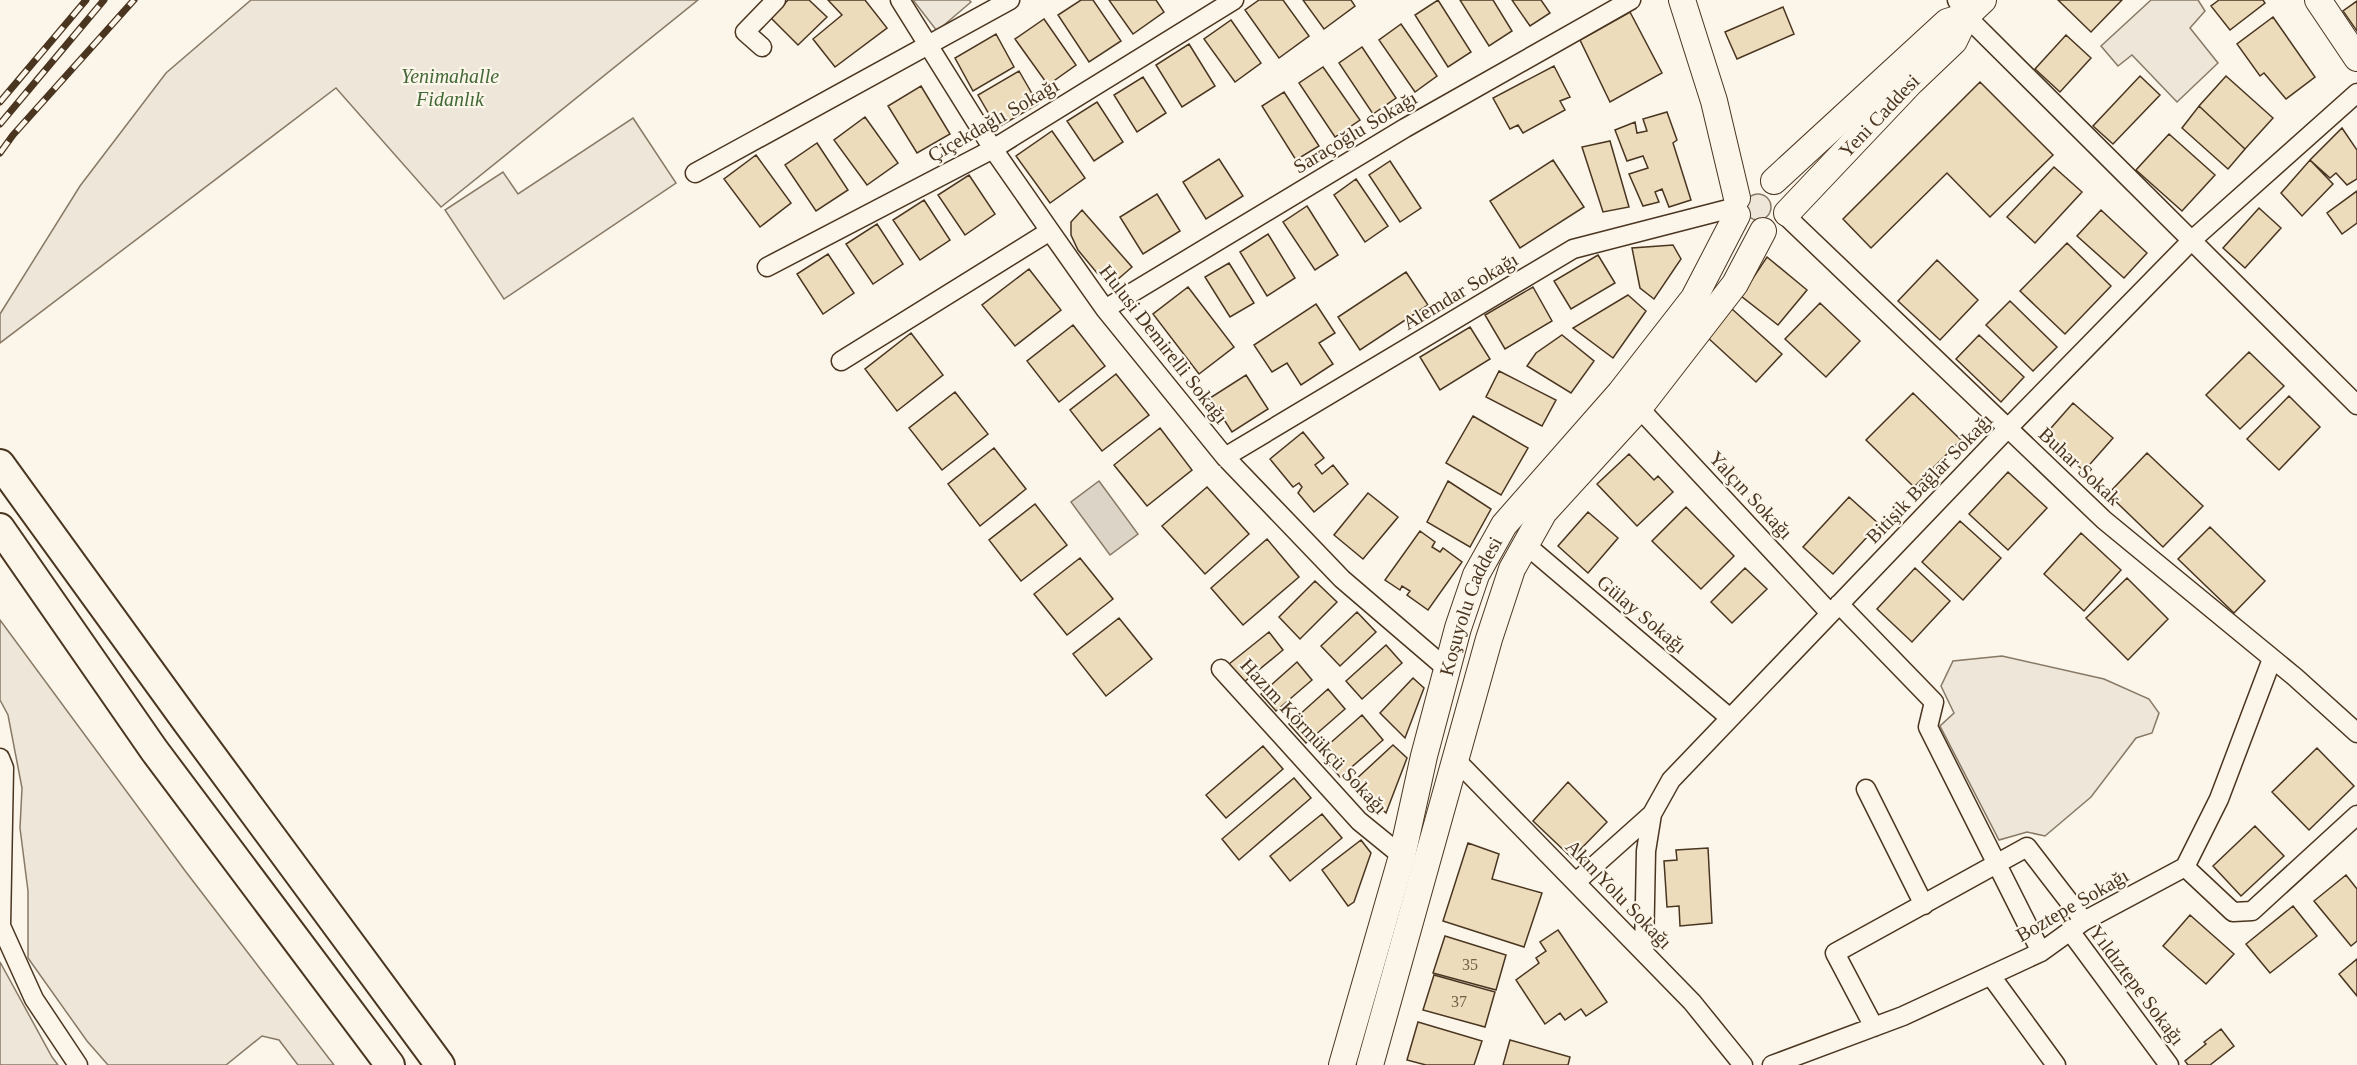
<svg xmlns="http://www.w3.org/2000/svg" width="2357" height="1065" viewBox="0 0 2357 1065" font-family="Georgia,serif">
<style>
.green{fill:#ede6d9;stroke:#887966;stroke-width:1.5}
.water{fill:#dcd4c6;stroke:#887966;stroke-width:1.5}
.building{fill:#ecdcbc;stroke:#4a3520;stroke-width:1.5}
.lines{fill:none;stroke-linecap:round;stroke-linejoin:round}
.street-casing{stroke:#4a3520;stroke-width:21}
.secondary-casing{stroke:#4a3520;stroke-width:28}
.primary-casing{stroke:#4a3520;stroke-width:32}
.street{stroke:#fbf6e9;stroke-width:18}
.secondary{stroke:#fbf6e9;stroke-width:26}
.primary{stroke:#fbf6e9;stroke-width:28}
.rail-casing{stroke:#4a3520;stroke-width:7}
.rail{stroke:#fbf6e9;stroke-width:4.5;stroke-dasharray:14;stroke-linecap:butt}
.labels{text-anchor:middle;stroke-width:4.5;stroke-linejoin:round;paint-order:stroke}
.number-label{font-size:16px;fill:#725f47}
.park-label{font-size:20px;font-style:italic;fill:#436837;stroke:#fbf6e9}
.street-label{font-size:20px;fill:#4a3520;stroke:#fbf6e9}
</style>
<rect width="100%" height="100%" fill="#fbf6e9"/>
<path class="green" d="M251,0H698L441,207L336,88L0,343V314L80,186L166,73Z
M913,0H969L971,2L937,31Z
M2151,0H2198L2205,11L2190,28L2218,63L2177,102L2132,55L2118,66L2101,46Z
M633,118L676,183L504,299L445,210L503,172L518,194Z
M1745 207a13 13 0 1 1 26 0a13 13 0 1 1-26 0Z
M0,620L186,872L334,1065H298L279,1040L262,1036L226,1065H108L87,1041L28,958V891L20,828L22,788L8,715L0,700Z
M2002,656L2104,679L2149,699L2159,713L2152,733L2136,738L2091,797L2045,836L2027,832L1999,840L1940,726L1954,713L1941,686L1953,661Z
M0,962L52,1057L58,1065H0Z"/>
<path class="water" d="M1099,481L1138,534L1110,555L1071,502Z"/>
<path class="building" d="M788,0H809L827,17L798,45L771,18Z
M828,0H865L887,28L835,67L813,39L842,15Z
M1081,0H1093L1121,41L1089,62L1058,15Z
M1109,0H1156L1164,12L1133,34Z
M1259,0H1283L1309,36L1279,58L1245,10Z
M1303,0H1351L1355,6L1324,29Z
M1438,0L1471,52L1448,67L1415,15Z
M1460,0H1493L1512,31L1489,46Z
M1512,0H1541L1550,13L1530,26Z
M2058,0H2122L2091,32Z
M2219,0H2263L2265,3L2230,30L2211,6Z
M2357,1V31L2343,11Z
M1783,7L1794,34L1737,59L1725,32Z
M1630,12L1662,73L1610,102L1580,40Z
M2273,17L2315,77L2286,99L2264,73L2260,76L2237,44Z
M1044,19L1076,65L1048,85L1015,39Z
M1231,20L1261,63L1235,82L1204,39Z
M1401,24L1437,76L1415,92L1379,40Z
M996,34L1014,67L973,91L955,58Z
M2066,35L2091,58L2060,92L2035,69Z
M1189,44L1215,86L1182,107L1156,65Z
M1362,47L1396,98L1373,114L1339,63Z
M1554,66L1570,97L1560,101L1565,110L1523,133L1518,125L1510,129L1493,98Z
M1323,67L1360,120L1335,137L1299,83Z
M1019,71L1038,104L997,128L978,95Z
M2140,76L2160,95L2113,144L2093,126Z
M2226,76L2273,118L2245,149L2199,106Z
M1143,77L1166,113L1137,132L1114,95Z
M1980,82L2053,155L1990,217L1947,173L1871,248L1843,219Z
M921,86L950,134L917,153L888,106Z
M1284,92L1319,146L1296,160L1262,106Z
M1097,102L1123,142L1094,161L1067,121Z
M2199,106L2245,149L2228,169L2182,128Z
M1667,112L1677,140L1673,143L1691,200L1669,207L1662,189L1655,192L1659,202L1643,206L1629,174L1648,168L1643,156L1627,161L1615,130L1635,122L1637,133L1647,131L1643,119Z
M865,117L898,163L867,185L834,140Z
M2342,128L2357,150V179L2347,185L2336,173L2330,178L2310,160Z
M1052,131L1085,178L1050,203L1016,156Z
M2169,134L2215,175L2182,211L2136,170Z
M1610,141L1629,207L1603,212L1582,147Z
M817,143L848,190L816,211L785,165Z
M756,155L791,203L760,227L724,179Z
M1219,159L1243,196L1206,219L1183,182Z
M1553,160L1584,207L1520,248L1490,201Z
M2310,160L2333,184L2302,216L2281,193Z
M1390,161L1421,208L1400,222L1369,175Z
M2054,167L2082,192L2035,243L2007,217Z
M969,175L995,214L965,235L938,195Z
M1356,179L1388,226L1365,242L1334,195Z
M2357,191V223L2342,234L2327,213Z
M1157,194L1180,231L1143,254L1120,217Z
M924,200L950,240L920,260L893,220Z
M1307,206L1338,255L1315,270L1283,222Z
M2259,208L2281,228L2245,268L2223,248Z
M1082,210L1132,267L1117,280H1108L1097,273L1078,250L1071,235V222Z
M2101,210L2147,253L2124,278L2077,236Z
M877,224L903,264L873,284L846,244Z
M1268,234L1295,278L1267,296L1240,252Z
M2067,243L2111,286L2065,334L2020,291Z
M1673,245L1681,259L1654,299L1640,288L1632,248Z
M828,254L854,293L823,314L797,274Z
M1598,255L1615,283L1571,309L1554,281Z
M1767,257L1807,290L1778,325L1741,296Z
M1937,260L1978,300L1940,340L1898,301Z
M1229,263L1254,303L1230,317L1205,277Z
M1029,269L1061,310L1015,346L982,305Z
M1406,272L1428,305L1360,350L1338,317Z
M1188,287L1234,347L1199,374L1153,314Z
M1533,287L1552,321L1505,349L1485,315Z
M1628,295L1646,311L1613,358L1573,328Z
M2010,301L2057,347L2033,371L1986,325Z
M1820,303L1860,341L1826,377L1785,339Z
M1316,304L1335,333L1319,343L1333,364L1301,385L1287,363L1272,372L1254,345Z
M1732,309L1782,354L1756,382L1707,337Z
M1073,325L1105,366L1059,402L1027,361Z
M1470,327L1490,359L1440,390L1420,357Z
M911,333L943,375L897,411L865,369Z
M1562,335L1594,361L1571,393L1527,366L1536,353Z
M1979,335L2024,377L2001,402L1956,359Z
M2249,352L2284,386L2240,429L2206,395Z
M1499,371L1556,400L1542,426L1486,397Z
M1116,374L1149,415L1102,451L1070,410Z
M1246,375L1268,409L1232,432L1210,398Z
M955,392L988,434L942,470L909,428Z
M1913,393L1961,440L1914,487L1866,440Z
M2289,396L2320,427L2279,470L2247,439Z
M2073,403L2113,438L2084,471L2044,436Z
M1473,416L1528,448L1501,495L1446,463Z
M1160,428L1192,470L1147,506L1114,465Z
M1303,432L1324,458L1315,465L1322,474L1333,465L1348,484L1314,512L1298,493L1302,487L1299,483L1293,487L1270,459Z
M994,448L1026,489L980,526L948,484Z
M2147,453L2203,506L2163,547L2108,494Z
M1629,454L1654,480L1658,476L1673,492L1637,526L1597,484Z
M2008,472L2047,508L2008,550L1969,514Z
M1448,481L1491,509L1470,547L1427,522Z
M1207,487L1249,534L1205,574L1162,526Z
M1368,493L1398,517L1363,559L1334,535Z
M1849,497L1879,524L1833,574L1803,547Z
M1035,504L1067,545L1021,581L989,540Z
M1686,507L1734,556L1701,589L1652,541Z
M1588,512L1618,538L1588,573L1558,546Z
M1960,521L2001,558L1963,600L1922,562Z
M2210,527L2265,581L2234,613L2178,559Z
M1420,531L1435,542L1432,547L1440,552L1443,548L1462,562L1428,610L1407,595L1410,591L1402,586L1400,590L1385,580Z
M2081,533L2121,570L2084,611L2044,574Z
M1267,539L1299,577L1243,625L1211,588Z
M1080,558L1113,599L1067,635L1034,594Z
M1745,568L1767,589L1732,623L1711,602Z
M1915,568L1950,601L1912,642L1877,609Z
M2127,578L2168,619L2128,660L2086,618Z
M1315,581L1337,602L1300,639L1279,617Z
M1357,612L1376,632L1340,666L1321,646Z
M1119,618L1152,659L1106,696L1073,654Z
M1269,632L1283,650L1244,682L1229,664Z
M1386,645L1402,663L1362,699L1346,681Z
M1297,662L1312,680L1276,711L1261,694Z
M1413,678L1424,688L1405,738L1380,713Z
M1328,689L1345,709L1306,743L1289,724Z
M1362,715L1383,740L1340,777L1319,753Z
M1393,745L1407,758L1386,813L1353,782Z
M1263,746L1283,769L1226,818L1206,795Z
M2317,748L2354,786L2309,830L2272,792Z
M1294,778L1311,798L1239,860L1222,839Z
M1568,782L1607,822L1572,858L1533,821Z
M1322,814L1342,838L1290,881L1270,856Z
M2255,826L2284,856L2241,896L2213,866Z
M1361,840L1371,853L1354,902L1348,906L1322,870Z
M1468,843L1499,854L1492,879L1542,893L1524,947L1443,921Z
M1708,848L1712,923L1680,926L1679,906L1667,907L1664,861L1677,860L1676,850Z
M2346,875L2357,889V941L2351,946L2314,901Z
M2293,906L2317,936L2270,973L2246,944Z
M2190,915L2234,954L2206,984L2163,946Z
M1558,930L1607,1002L1586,1016L1581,1009L1565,1020L1560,1013L1545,1024L1516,980L1539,963L1536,958L1546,951L1540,942Z
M1445,936L1506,955L1496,990L1433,973Z
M2357,959V996L2339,974Z
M1434,975L1495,992L1485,1027L1423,1010Z
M1418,1022L1482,1041L1474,1065H1426L1407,1060Z
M2221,1029L2234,1046L2210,1065H2188L2185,1061L2206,1044L2204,1042Z
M1510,1040L1570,1057L1568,1065H1503Z"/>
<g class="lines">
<g class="street-casing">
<path id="street" d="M900,0L993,149L1050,231L1105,309L1225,457L1342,579L1447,669
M1957,0L1966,16L2357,405
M762,47L745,32L776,0
M695,173L1010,0
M1786,216L2104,520L2295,677L2357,733
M767,267L993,149L1234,0
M1105,309L1405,128L1631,0
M841,361L1050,231
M1639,408L1830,613
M1225,457L1573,249L1736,207
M1525,544L1730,718
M1839,604L1934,702L1928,727L2041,952
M1221,669L1359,821L1402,856
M0,758L4,768L1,926L34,999L78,1065
M1455,759L1692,1002L1743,1065
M1866,789L1924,905
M2185,867L2233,912L2252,911L2357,815
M1576,882L1652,814
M2070,931L2169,1065
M1644,952L1646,851L1652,814L1671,780L2008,428L2192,240L2357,93
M1991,976L2056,1065
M1874,1027L1835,953L2027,847L2084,921
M1772,1065L1903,1016L2041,952L2084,921L2185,867L2219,799L2272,659"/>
</g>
<g class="secondary-casing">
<g id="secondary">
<path d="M1682,0L1714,101L1737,198"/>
<path d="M2318,0L2357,58"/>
<path d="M1774,181L1947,22L1966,16"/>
<path id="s1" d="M1787,213L1911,82L1954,41L1966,16L1983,0"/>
<path id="s2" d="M1342,1065L1402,856L1424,756L1458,628L1476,575L1504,525L1620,393L1694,298L1737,215"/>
<path d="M1370,1065L1489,639L1512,569L1544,512L1639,408L1735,284L1763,231"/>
</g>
</g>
<g class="primary-casing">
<path id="primary" d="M0,464L187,722L440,1065
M0,528L154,750L390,1065"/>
</g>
<use href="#street" class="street"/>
<use href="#secondary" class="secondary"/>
<use href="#primary" class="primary"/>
<g class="rail-casing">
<path id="rail" d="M0,102L86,0
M0,124L104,0
M0,153L13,135L134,0"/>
</g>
<use href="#rail" class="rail"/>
</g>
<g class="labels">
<g class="number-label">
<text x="1470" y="970">35</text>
<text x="1459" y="1007">37</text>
</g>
<g class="park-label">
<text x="450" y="83">Yenimahalle<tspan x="450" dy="23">Fidanlık</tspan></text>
</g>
<g class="street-label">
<text dy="7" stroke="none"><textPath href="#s1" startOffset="134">Yeni Caddesi</textPath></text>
<text transform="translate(993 120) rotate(-30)" y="7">Çiçekdağlı Sokağı</text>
<text transform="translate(1355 132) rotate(-31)" y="7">Saraçoğlu Sokağı</text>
<text transform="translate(1460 291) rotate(-31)" y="7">Alemdar Sokağı</text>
<text transform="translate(1164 344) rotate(52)" y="7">Hulusi Demirelli Sokağı</text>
<text transform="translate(2080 466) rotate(43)" y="7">Buhar Sokak</text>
<text transform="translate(1929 478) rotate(-46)" y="7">Bitişik Bağlar Sokağı</text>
<text transform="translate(1751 495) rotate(47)" y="7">Yalçın Sokağı</text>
<text dy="7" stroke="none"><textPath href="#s2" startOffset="477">Koşuyolu Caddesi</textPath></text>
<text transform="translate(1642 614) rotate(40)" y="7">Gülay Sokağı</text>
<text transform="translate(1314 736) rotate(47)" y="7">Hazım Körmükçü Sokağı</text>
<text transform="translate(1619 894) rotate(46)" y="7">Akın Yolu Sokağı</text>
<text transform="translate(2072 905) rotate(-30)" y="7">Boztepe Sokağı</text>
<text transform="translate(2137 985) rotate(53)" y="7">Yıldıztepe Sokağı</text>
</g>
</g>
</svg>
